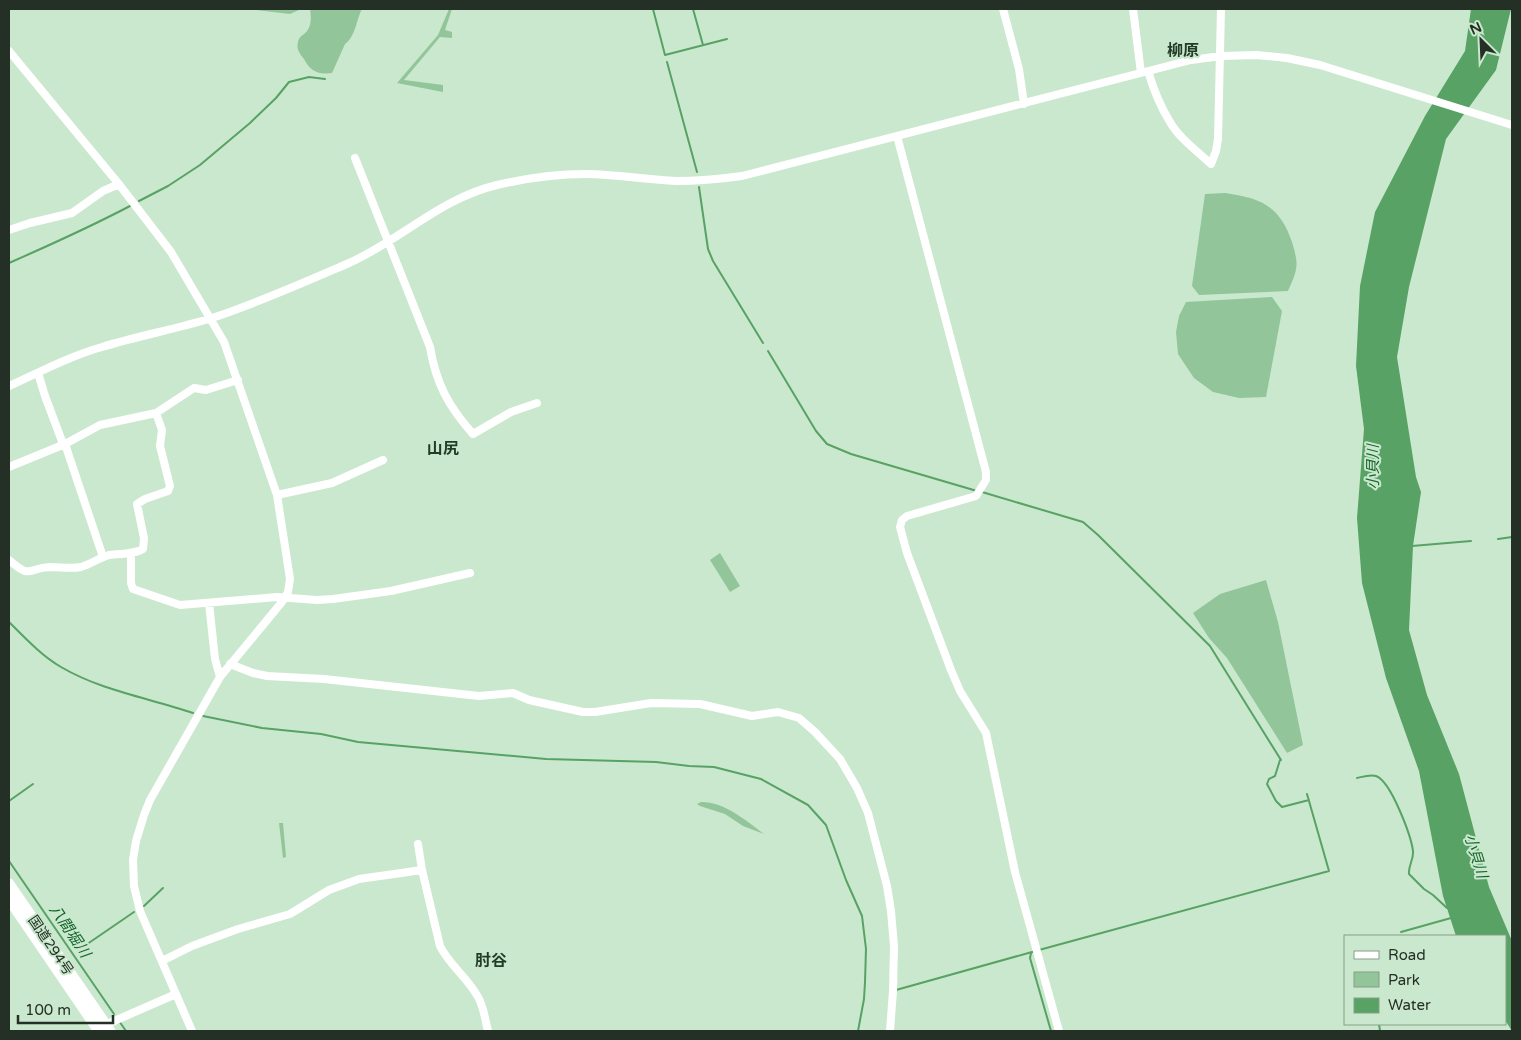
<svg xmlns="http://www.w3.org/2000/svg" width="1521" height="1040" viewBox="0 0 1521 1040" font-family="'Varela Round','Noto Sans JP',sans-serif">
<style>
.green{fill:#92c599}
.water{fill:#57a264}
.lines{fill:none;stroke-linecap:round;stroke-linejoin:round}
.stream{stroke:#57a264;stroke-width:2}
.minor{stroke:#fff;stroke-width:8}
.highway{stroke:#fff;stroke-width:11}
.labels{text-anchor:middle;stroke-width:4;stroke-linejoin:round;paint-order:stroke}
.street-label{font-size:14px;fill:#242f25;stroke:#cae8cd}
.water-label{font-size:15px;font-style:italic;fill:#14652b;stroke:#cae8cd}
.quarter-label{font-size:16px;font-weight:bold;fill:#233c27;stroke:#cae8cd}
</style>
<rect width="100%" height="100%" fill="#cae8cd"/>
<path class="green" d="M248,9H301L290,14Z
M310,9H362C356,20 356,36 345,44L332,73C318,75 310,71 304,59C300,54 296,49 298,42C299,36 304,35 307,31C312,24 311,16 310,9Z
M449,9H452L445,30L452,32V38L440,37L404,80L443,85V92L397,83L438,35Z
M1225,193C1261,198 1280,206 1292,242C1294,249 1298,261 1296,269C1295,276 1291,284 1288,291L1199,295L1192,286L1205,194Z
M1272,297L1282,311L1266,397L1239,398L1213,392L1194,378L1178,354L1176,332L1179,316L1186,302Z
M720,553L740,586L730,592L710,560Z
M1266,580L1278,622L1303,745L1287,753L1227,658L1209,638L1193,613L1220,594Z
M701,802C725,802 745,820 764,834L743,826L725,814L700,806L697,804Z
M279,823H283L286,857L283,858Z"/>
<path class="water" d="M1471,9H1511L1496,70L1446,139L1409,287L1397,357L1416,477L1421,492L1413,546L1409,630L1427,695L1459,774L1489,887L1512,941V1031L1505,1020V936H1456L1443,896L1419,771L1386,678L1362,583L1357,518L1364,429L1356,366L1360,286L1375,212L1425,116L1465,51Z"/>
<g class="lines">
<path class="stream" d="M653,9L665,55L727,39
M693,9L703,45
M667,62L697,172
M699,187L708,249L713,261L763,343
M139,201L168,186L200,165L250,123L276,98L289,82L309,77L325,79
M9,263C50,245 90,227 130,206
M768,351L816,431L827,444L851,454L977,491
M982,492L1083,522L1098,535L1210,646L1281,760
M1498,539L1512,537
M1412,546L1471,541
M9,622C25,638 42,656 61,667C102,691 149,698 193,713
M203,716L262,728L321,734L358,742L546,759L656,762L689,766L714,767L761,779L808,805L826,825L846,880L862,916L866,949L865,982L864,999L858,1031
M1280,760L1275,776L1269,779L1267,784L1276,801L1282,807L1309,800
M1357,778C1362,777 1370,774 1376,776C1391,781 1411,836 1413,851C1414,859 1408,866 1409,874L1424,889L1433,895L1447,908
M9,801L33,784
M9,861L114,1014
M144,906L163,888
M1401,932L1451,918
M80,949L134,912
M1039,950L1329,871L1307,794
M1034,951L1031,953L1030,958L1051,1031
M896,990L1032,952
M119,1021L126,1031
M1379,1024L1380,1031"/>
<path class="minor" d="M1003,9L1019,69L1024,104
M1133,9L1141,73
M9,51L118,183L171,252L224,342L277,495L290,579L288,592L282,602L220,677L150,800L144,815L136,841L133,860L134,886L140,911L192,1031
M1148,71C1153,88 1160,106 1170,122C1179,138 1197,151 1211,164L1216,151L1218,139L1221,9
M897,136L986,472V480L976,496L907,516L902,520L900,527L907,553L951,670L960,691L986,733L1015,872L1059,1031
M355,158L430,347C436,384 449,407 473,434L511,412L537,403
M9,230L30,223L72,213L103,191L119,184
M38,373L45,396L63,444
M9,386C40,372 70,356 102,347C138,336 176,329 212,318C258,303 305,282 349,263C401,240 441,198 497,185C527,178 556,174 586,174C616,174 646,180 676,181C698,181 720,179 742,176L1191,60L1221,56L1256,55L1287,58L1320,65L1512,125
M65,444L103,557
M9,467L65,444L100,425L156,413L194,388L206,390L238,380
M277,495L332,483L383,460
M131,553V583L133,589L180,605L277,597L317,600L333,599L391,591L470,573
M9,560C32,580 27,568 50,567C61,567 70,569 81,567C91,564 99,558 109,555C121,553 133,555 143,549L144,538L137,504L145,499L168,491L170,486L160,446L162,430L156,413
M209,603L215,659L220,677
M230,664L253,673L267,676L324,679L479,696L513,693L529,700L583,712H595L651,703L700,704L752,716L778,712L799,718L815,732L840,759L857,788L868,813L887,886L891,911L894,946L893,991L890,1031
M418,844L422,870L440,946C450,966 468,978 478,997C484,1007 485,1020 488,1031
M162,961L192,946L238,929L290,914L329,890L359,879L422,870
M105,1025L176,994"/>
<path class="highway" d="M9,884L110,1031
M9,899L99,1031"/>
</g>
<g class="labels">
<g class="street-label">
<text transform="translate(51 945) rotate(56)" y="5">国道294号</text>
</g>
<g class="water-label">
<text transform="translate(1373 467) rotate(-90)" y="5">小貝川</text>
<text transform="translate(1476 856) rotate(73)" y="5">小貝川</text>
<text transform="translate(70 931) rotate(56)" y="5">八間堀川</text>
</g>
<g class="quarter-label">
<text x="1183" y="56">柳原</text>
<text x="443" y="454">山尻</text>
<text x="491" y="966">肘谷</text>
</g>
</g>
<rect width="1521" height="1040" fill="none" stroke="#242f25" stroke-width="20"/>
<rect x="1344" y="935" width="162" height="90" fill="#cae8cd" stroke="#889e8a"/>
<rect x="1354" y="951" width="25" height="8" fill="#ffffff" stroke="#889e8a"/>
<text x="1388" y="960" font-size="15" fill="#242f25">Road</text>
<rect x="1354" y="972" width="25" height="15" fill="#92c599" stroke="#889e8a"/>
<text x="1388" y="985" font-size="15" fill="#242f25">Park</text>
<rect x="1354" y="998" width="25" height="15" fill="#57a264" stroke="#889e8a"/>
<text x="1388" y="1010" font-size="15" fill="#242f25">Water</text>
<g transform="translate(1481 40) rotate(336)" stroke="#cae8cd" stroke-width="4" paint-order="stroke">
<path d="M0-4L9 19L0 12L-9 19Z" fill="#242f25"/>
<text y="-8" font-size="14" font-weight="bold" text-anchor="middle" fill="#242f25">N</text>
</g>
<path d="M18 1015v8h95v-8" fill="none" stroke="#242f25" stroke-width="2.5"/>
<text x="25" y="1015" font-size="15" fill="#242f25" stroke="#cae8cd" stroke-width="4" paint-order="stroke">100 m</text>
</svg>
